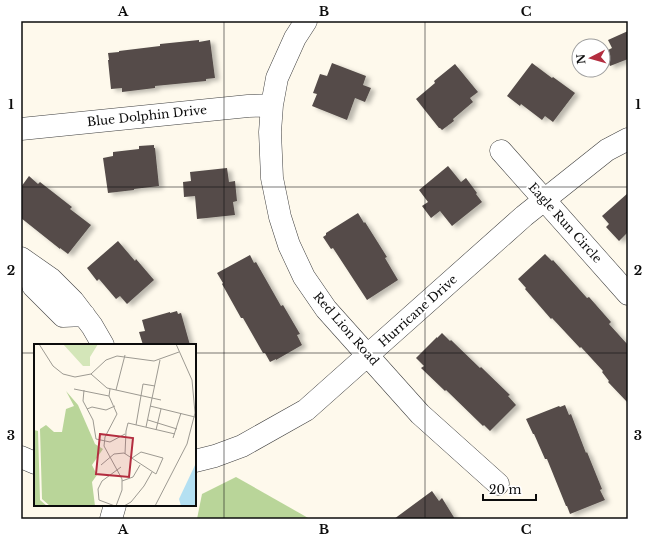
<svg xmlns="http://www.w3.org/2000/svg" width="649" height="540" viewBox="0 0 649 540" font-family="'Libre Baskerville',serif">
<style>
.forest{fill:#b9d599}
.building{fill:#544c49;filter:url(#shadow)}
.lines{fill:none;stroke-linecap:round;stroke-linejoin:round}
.minor-casing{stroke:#3f3f3f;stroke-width:23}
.minor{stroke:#fff;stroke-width:22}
.grid{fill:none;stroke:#0c0c0c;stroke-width:1;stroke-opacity:0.55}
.labels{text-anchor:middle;stroke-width:4;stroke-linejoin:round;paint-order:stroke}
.street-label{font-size:12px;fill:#0c0c0c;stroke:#fff}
.inset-road{fill:none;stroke:#9d9a92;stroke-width:1}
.view{fill:#b32d3f;fill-opacity:0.15;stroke:#b32d3f;stroke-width:2}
.inset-edge{fill:none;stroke:#0c0c0c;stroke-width:2}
.neatline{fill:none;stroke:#0c0c0c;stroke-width:1.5}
.grid-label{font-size:13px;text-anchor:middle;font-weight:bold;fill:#0c0c0c}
</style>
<defs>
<filter id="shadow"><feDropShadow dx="4.5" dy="2.5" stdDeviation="2" flood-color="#0004"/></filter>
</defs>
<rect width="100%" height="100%" fill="#fef9ec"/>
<path class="forest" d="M236,477L310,519H197L202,494Z"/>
<path class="building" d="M628,31V59L610,66L604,52L612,48L608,40Z
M199,40V42L210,40L215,78L206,79V81L155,86V88L122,92V88L111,89L108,60H109L108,53L119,52V51L160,46V44Z
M332,63L366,76L363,85L371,88L365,102L355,98L347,120L312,106L317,94L313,93L320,74L327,76Z
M532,63L552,78L553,77L575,93L553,122L545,116L542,120L521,104L520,106L507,96Z
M455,64L478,92L470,98L473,102L453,119L454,121L442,130L440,128H439L416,99L435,83L434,81Z
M154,145V148H155L159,186L134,189V190L108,193L103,158L113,156V152L139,149V146Z
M448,166L461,182L466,178L477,193L476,194L482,202L452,226L440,211L431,218L422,206L428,202L419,190Z
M227,168L229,182L235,181L237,201L233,202L235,215L197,219L195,196L184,197L183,182L191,181L190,172Z
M29,176L38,184L40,182L72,207L70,209L91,225L68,254L60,248V249L21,218V187Z
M628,193V232L619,241L606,227L609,224L602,216Z
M358,213L364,223L365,222L387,257L385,258L398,280L367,300L333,248L331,249L323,237L326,235V233Z
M118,241L135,261L136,259L154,280L127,304L120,296L116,299L99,279L97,281L87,268Z
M545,254L552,261L553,260L587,298L589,297L611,322L609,324L628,345V403L608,382L609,381L602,372L603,371L581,347L580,348L552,318L551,319L525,289L526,288L518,279Z
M250,255L254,263L256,262L281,306L283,305L300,334L297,335L302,345L276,360V359L270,362L265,353H263L243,318H241L222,284L223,283L217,273Z
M177,311L178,314L181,313L190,345H143L139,332L145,331L142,320L170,312V313Z
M442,333L450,341L451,340L480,368L481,367L510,395L508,396L516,405L490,431L484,425L483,426L446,390L445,391L421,368L424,366L416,358L437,337V338Z
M565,405L569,415L571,414L586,453L587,452L602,489L600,490L605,500L570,514L567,506H566L547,459H545L534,434H533L526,419L559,406L560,407Z
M432,491L439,501L442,498L455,519H394Z"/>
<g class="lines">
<g class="minor-casing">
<path id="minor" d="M306,21L295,38L277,78L272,105L270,132L272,178L280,217L289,245L304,277L326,309L420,414L498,484
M21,129L248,106L272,105
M501,151L628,294
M21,258L51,279L73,301L92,326L103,345
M31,265L33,286L63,316L84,315
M21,457L35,463
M195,461L215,456L242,446L306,410L524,216L607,150L628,139
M111,519L115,505"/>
</g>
<use href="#minor" class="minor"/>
</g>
<path class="grid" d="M224,21V519M425,21V519M21,187H628M21,353H35M195,353H628"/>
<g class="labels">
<g class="street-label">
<text transform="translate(147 116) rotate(-6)" y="4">Blue Dolphin Drive</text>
<text transform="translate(565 223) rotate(48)" y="4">Eagle Run Circle</text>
<text transform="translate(418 311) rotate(-42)" y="4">Hurricane Drive</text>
<text transform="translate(346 329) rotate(49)" y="4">Red Lion Road</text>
</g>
</g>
<g transform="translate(34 344)">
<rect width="162" height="162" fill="#fef9ec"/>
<path d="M29,0H64L56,13V22H49Z" fill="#d4e6b9"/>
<path d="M32,47L44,61L61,100L69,105L58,121L63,131L58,138L61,162H16L8,155L6,85L12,81L20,88H28L32,65L40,62ZM0,86L4,87L6,156L13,162H0Z" fill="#b9d599"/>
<path d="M162,119V162H147L145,155Z" fill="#b4e0f2"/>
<path class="inset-road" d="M5,0L19,22L29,30L41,33L57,30L72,16L83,12L120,17L145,8M57,30L73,44L127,56M40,45L75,52M76,45L75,52L83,70L71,93L70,102L88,135V146L82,162M50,46L49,57L59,76L62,95L76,98L91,90M82,46L91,11M116,62L161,73M53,65L58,63L72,66L81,62M114,76L143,85M102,81L109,40L121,42M112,83L126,16M122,86L127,65M139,94L147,69M91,110L92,87L94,79L141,90M67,121L80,110L90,109L122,130L129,114L107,108L98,114M88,137L99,133L106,121M81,162L65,156L64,145L68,137L87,123M90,162L97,158L110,142L118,128M121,162L153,100L161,69L158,36L142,0"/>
<path class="view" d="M66,90L99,94L95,133L62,130Z"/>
<rect width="162" height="162" class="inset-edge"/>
</g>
<rect width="649" height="540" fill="none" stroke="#ffffff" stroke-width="44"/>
<g transform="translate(591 58) rotate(264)"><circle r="19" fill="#ffffff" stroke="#9e9e9e"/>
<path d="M0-3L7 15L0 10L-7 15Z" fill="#b32d3f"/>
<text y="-6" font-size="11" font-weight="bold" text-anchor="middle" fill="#0c0c0c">N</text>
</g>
<path d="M483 494v6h53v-6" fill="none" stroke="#0c0c0c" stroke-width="2"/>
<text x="489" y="494" font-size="12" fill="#0c0c0c" stroke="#ffffff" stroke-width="3" paint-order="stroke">20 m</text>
<rect x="22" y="22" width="605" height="496" class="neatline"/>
<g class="grid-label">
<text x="123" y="16">A</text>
<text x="324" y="16">B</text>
<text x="526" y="16">C</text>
<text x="11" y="109">1</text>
<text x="638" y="109">1</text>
<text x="11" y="275">2</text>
<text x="638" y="275">2</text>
<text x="11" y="440">3</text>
<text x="638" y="440">3</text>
<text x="123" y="534">A</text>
<text x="324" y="534">B</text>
<text x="526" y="534">C</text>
</g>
</svg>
